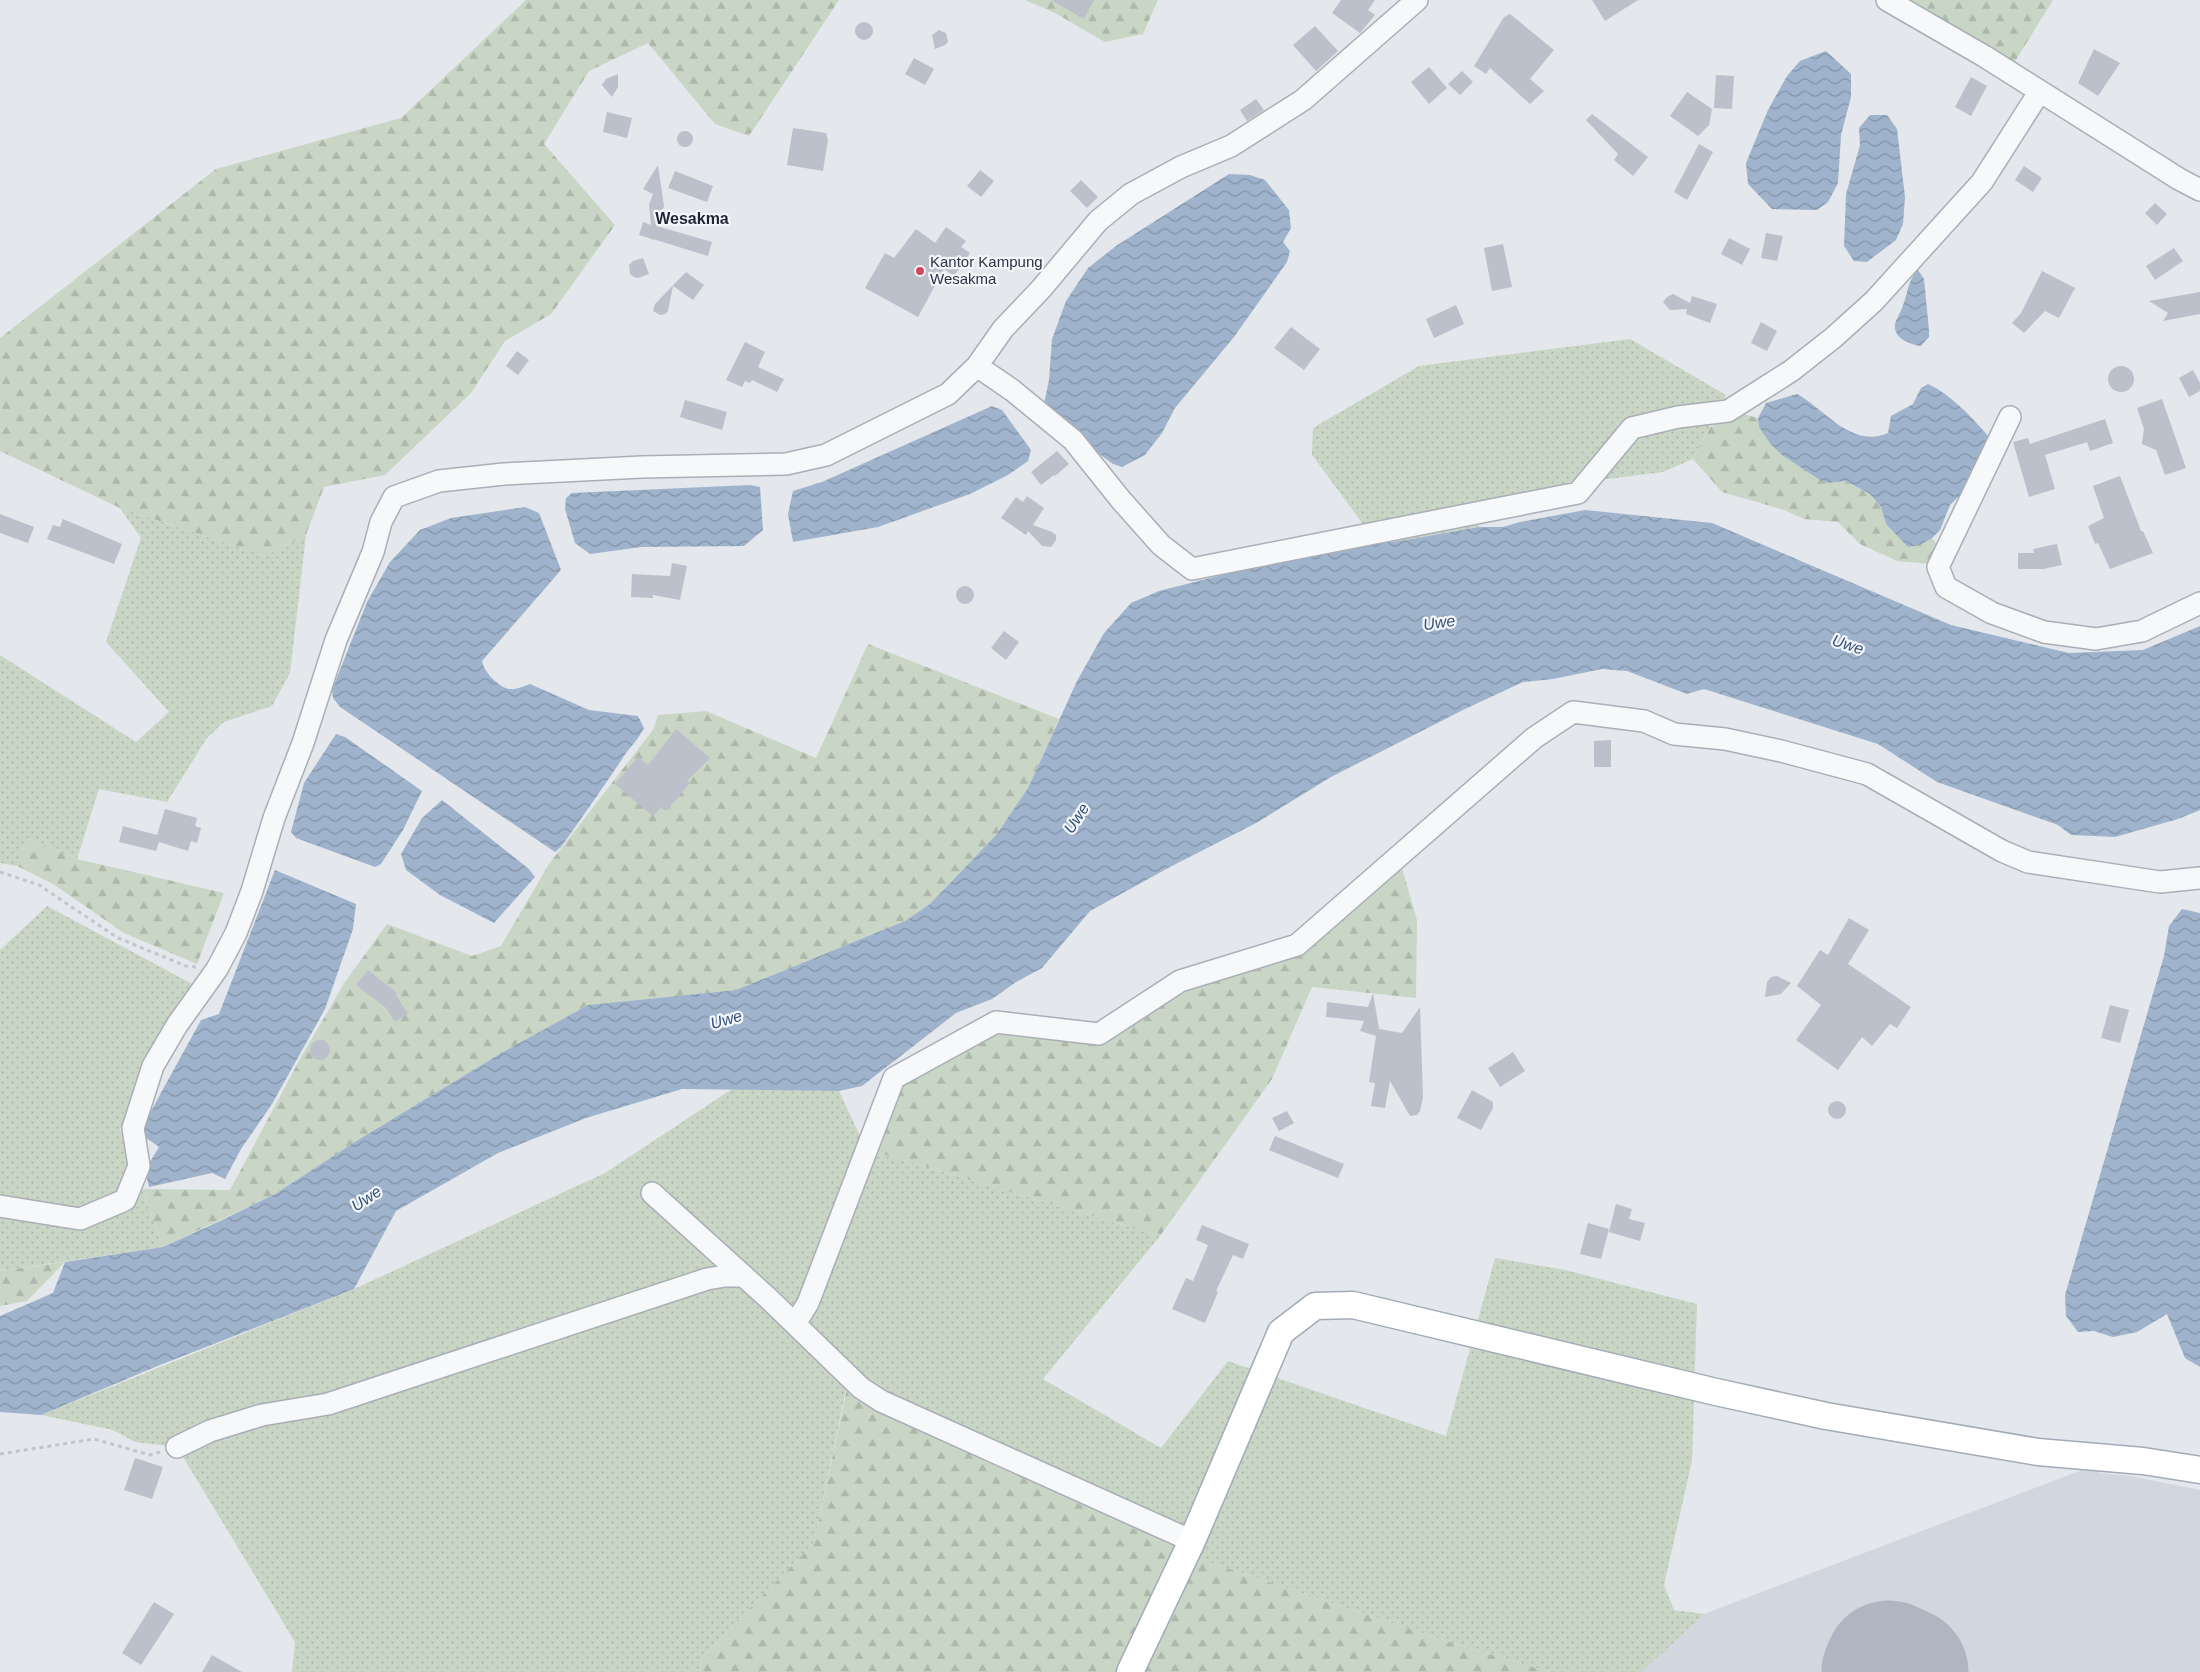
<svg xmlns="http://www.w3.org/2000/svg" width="2200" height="1672" viewBox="0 0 2200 1672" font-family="Arial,sans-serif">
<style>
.built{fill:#d2d6de}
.grass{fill:url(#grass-dots)}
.forest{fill:url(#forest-firs)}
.water{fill:url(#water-waves)}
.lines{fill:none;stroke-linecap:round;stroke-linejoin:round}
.runway{stroke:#b0b6c1;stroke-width:129}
.building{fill:#bbc0ca}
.minor-casing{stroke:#a9aeb7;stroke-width:24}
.major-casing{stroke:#a3abb8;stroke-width:29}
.path{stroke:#c2c5cb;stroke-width:3;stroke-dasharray:4 4;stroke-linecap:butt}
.minor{stroke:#f7f8fa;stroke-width:21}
.major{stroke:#fff;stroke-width:26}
.poi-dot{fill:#d1495b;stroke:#f4f6f9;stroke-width:2}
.labels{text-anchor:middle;stroke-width:4.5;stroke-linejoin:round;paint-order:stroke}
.poi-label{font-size:15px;fill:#2b3445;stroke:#f4f6f9;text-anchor:start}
.neighbourhood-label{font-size:16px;font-weight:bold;fill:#1d2536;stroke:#f4f6f9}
.water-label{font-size:16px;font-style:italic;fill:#34527a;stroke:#f4f6f9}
</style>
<defs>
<pattern id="grass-dots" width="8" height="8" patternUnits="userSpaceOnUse" patternTransform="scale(1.25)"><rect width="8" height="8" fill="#c9d6c5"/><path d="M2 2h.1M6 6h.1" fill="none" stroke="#adb8ab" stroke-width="1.8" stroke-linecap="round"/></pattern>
<pattern id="forest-firs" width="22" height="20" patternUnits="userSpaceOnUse" patternTransform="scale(1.25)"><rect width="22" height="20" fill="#c9d6c5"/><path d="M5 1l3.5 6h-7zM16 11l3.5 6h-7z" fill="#adb8ab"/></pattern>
<pattern id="water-waves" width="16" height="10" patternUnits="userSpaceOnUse" patternTransform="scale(1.25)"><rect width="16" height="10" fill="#9fb4cc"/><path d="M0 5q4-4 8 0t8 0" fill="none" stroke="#8293a7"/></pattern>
</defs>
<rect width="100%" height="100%" fill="#e4e7ec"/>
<path class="built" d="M2090,1467L2100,1473L2130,1476L2200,1490V1672H1642L1704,1614Z"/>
<path class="grass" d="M1630,339L1726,395L1693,459L1663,472L1600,480L1475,505L1479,527L1400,541L1377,543L1312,455L1313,428L1419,366Z
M120,508L265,556L306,535L290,673L272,706L224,722L207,738L167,802L99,789L77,859L27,838L17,866L0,863V655L136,742L169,712L106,642L141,538Z
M47,906L209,993L120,1129L163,1247L0,1271V950Z
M732,1089L839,1091L866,1149L1160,1236L1043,1379L1161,1448L1228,1361L1446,1436L1495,1258L1565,1270L1697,1304L1692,1461L1664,1585L1674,1610L1704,1614L1642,1672H1549L1452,1643L1197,1558L873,1409L856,1399L847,1385L814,1543L703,1656L699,1672H292L295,1642L177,1447L135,1442L113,1430L41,1415L354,1289L605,1173Z"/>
<path class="forest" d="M526,0H839L749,136L715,124L648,43L589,71L544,144L615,225L551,314L505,341L471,393L385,475L324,487L306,535L265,556L120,508L0,451V338L216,169L401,118Z
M1025,0H1158L1143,34L1105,42L1055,13Z
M1881,0H2053L2006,76Z
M1743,414L1758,418L1759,427L1769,442L1828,483L1846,481L1870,494L1881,507L1886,524L1922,544L1932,538L1944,553L1931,564L1897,561L1860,544L1838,522L1804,519L1784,510L1722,492L1693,459L1710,427Z
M868,644L1059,719L1028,788L997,834L930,904L905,921L736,990L588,1005L503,1052L358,1140L275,1194L163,1247L142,1189L230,1190L301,1057L345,982L387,924L472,956L501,946L549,864L653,730L658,715L706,711L816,758Z
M27,838L77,859L224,893L197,964L124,933L53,884L17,866Z
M1398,854L1417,920L1416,998L1312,987L1272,1079L1160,1236L866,1149L894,1078L996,1022L1099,1034L1180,981L1297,945Z
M65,1262L27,1301L0,1306V1271Z
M848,1384L856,1399L873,1409L1197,1558L1452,1643L1549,1672H699L703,1656L814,1543Z"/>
<path class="water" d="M1826,51L1851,74V97L1841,135L1838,183L1828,202L1817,210L1772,209L1748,184L1746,163L1768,110L1787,76L1800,61Z
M1870,115H1887L1897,129L1905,197L1903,224L1896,240L1867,262L1854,261L1844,246L1846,194L1860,145L1859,128Z
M1229,174L1250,175L1265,180L1289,210L1291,228L1283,242L1290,251L1287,262L1234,337L1175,408L1162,433L1145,455L1122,467L1113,464L1064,428L1044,404L1049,380L1052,339L1066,301L1088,268L1116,246Z
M1918,270L1924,279L1929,330V337L1921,346C1912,345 1894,339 1895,326C1895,320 1900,314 1902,308C1908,294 1907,281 1918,270Z
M1928,384C1949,393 1974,419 1989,437L1983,456L1972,468L1962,493L1950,505L1940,530L1932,538L1922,544L1908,547L1886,524L1881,507L1870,494L1846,481L1828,483L1820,480L1782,455L1769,442L1759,427L1758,418L1766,403L1797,394C1825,409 1851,449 1888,433L1891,416L1913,404L1921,388Z
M992,406L1002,410L1031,450L1028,461L1008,475L970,494L878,527L793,542L788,514L793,491L822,482Z
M750,485L760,487L763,530L744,546L642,547L590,554L575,543L565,509L566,498L572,493Z
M525,507L539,513L561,570L482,661C484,672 499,688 510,689C516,690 524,686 530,684L589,710L638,716L644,728C639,738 633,744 626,753C605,785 583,816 561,847L555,852L340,707L333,698L332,690L367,602L390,562L420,530L451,518Z
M1585,510L1712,523L1951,625L2069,653L2143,650L2200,626V810L2178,819L2115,837L2071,835L2058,825L1937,782L1878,744L1704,689L1687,694L1627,671L1602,669L1553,679L1523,682L1465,709L1331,777L1258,822L1170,867L1090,911L1042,968L1016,982L992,999L956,1013L862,1086L839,1091L682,1089L586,1118L498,1153L396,1211L354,1289L160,1365L41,1415L0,1412V1316L53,1293L65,1262L163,1247L220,1221L275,1194L358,1140L503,1052L588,1005L736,990L905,921L930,904L997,834L1028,788L1077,681L1104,633L1131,603L1159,591L1246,569L1377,543L1400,541L1479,527H1503L1520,522Z
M336,734L345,737L422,791L403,830L381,864L375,867L296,838L291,832L304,783Z
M442,800L529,869L535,877L494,923L440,895L406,870L401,854L422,818Z
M275,870L356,904L353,929L325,1009L272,1104L241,1149L225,1179L212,1173L149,1187L145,1170L159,1147L139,1133L201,1020L219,1014Z
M2182,909L2200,913V1367L2185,1358L2167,1314L2137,1332L2113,1337L2094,1331L2078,1332L2066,1316L2065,1295L2164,956L2169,926Z"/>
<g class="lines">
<path class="runway" d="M1886,1672L1889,1665L1904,1672"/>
</g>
<path class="building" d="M1051,0H1094L1084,19Z
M1341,0H1375L1368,10L1375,15L1360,33L1332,13Z
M1592,0H1638L1605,21Z
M1510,14L1554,50L1530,79L1544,91L1530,104L1490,68L1486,74L1474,66L1504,17Z
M855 31a9 9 0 1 1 18 0a9 9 0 1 1-18 0Z
M1315,26L1338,51L1316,71L1293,45Z
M939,30L946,33L948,42L945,45L935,49L932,35Z
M2094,49L2120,63L2098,96L2078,83Z
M914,58L934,69L925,85L905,74Z
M1429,67L1447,88L1429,104L1411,82Z
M1462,71L1473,82L1460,95L1448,84Z
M618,74V87L612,97L602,85L606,79Z
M1716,75L1734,76L1732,109L1714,108Z
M1971,77L1987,86L1971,116L1955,107Z
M1687,92L1712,109L1709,125L1698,136L1670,116Z
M1256,99L1264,110L1247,121L1240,110Z
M607,112L632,118L627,138L603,132Z
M1592,114L1648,157L1633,176L1614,160L1618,154L1586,120Z
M793,128L826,133L828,140L823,171L787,165Z
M677 139a8 8 0 1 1 16 0a8 8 0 1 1-16 0Z
M1699,144L1713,152L1687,200L1674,192Z
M658,165L664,206L657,226L712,242L708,256L653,239L652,241V239L639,235L643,222L651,225L649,205L653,194L643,189Z
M2024,166L2042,178L2033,192L2015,180Z
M980,170L994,181L981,197L967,186Z
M675,171L713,186L707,202L668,188Z
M1081,180L1098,197L1087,208L1070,191Z
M2155,203L2167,214L2157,225L2145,213Z
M946,227L966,241L961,247L970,253L954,276L944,269L918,317L865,288L885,253L894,258L916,229L935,243Z
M1766,233L1783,236L1777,261L1761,258Z
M1729,238L1750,249L1742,265L1721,254Z
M1503,244L1512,287L1492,291L1484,248Z
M2174,248L2183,261L2155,280L2146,266Z
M643,258L649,274L638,278L634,277L630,274L629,265L633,261Z
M2042,271L2075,288L2059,318L2045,311L2024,333L2012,323L2021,313Z
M686,272L704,285L693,300L673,286L668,311L665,314L660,315L653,311L655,304Z
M2200,292V314L2163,321L2168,313L2149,301Z
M1673,294L1690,303L1692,296L1717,304L1710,323L1686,314L1687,309L1670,310L1663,302L1667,297Z
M1456,305L1464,324L1434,338L1426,319Z
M1761,322L1777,331L1767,351L1751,343Z
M1291,327L1320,349L1304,370L1274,348Z
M745,342L765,352L758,367L784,379L777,392L752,380L750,383L745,381L742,387L726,380Z
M517,351L529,360L518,375L506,366Z
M2108 379a13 13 0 1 1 26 0a13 13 0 1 1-26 0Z
M2193,370L2200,383V391L2189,397L2179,378Z
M2162,399L2186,468L2165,475L2156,450L2142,444L2144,429L2137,408Z
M685,400L727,412L722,430L680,417Z
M2105,419L2113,443L2090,451L2087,442L2045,455L2055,489L2029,497L2013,442L2028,438L2030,444Z
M1057,451L1069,464L1055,476L1054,475L1041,485L1031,472Z
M2120,476L2141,531H2143L2153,553L2110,569L2098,543L2095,544L2088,526L2104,518L2093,486Z
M1027,496L1044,508L1033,525L1052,532L1056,535V540L1051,547L1042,546L1028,531L1026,535L1001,518L1016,497L1023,502Z
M0,514L34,527L28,543L0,533Z
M63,519L122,544L114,564L47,539L53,525L60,527Z
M2057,544L2062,565L2043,569H2018V553H2034L2033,549Z
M672,563L687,566L680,600L653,595V598L631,597L632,574L670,576Z
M956 595a9 9 0 1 1 18 0a9 9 0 1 1-18 0Z
M1004,631L1019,642L1006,660L991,648Z
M676,729L710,758L687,781L690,783L666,811L661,807L653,816L615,784L638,757L648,765Z
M1611,740V767H1594V741Z
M165,809L197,818L195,826L201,828L197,843L191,841L188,851L159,842L156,851L119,842L123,826L157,835Z
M1849,918L1869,930L1848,964L1911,1007L1897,1028L1890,1024L1872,1046L1862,1037L1838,1070L1796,1040L1821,1005L1797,986L1820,950L1828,955Z
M368,970L397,993L396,995L408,1014L395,1022L386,1008L356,985Z
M1777,976L1791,983L1781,994L1765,997L1767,982L1771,977Z
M1373,993L1379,1029L1402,1033L1420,1007L1423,1097L1420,1111L1417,1115L1410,1116L1390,1081L1385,1108L1371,1106L1375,1083L1369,1082L1376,1036L1360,1031L1364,1021L1326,1017L1327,1002L1368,1007Z
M2110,1005L2129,1010L2120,1043L2101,1038Z
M310 1050a10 10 0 1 1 20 0a10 10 0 1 1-20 0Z
M1513,1052L1525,1071L1500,1087L1488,1068Z
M1472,1090L1493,1102V1108L1481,1130L1457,1118Z
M1828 1110a9 9 0 1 1 18 0a9 9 0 1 1-18 0Z
M1287,1111L1294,1123L1279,1131L1272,1118Z
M1275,1136L1344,1164L1338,1178L1269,1150Z
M1616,1204L1632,1209L1629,1219L1645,1223L1640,1241L1609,1232Z
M1588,1223L1609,1229L1601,1259L1580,1254Z
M1202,1225L1249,1244L1243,1259L1233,1255L1216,1291L1218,1292L1205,1323L1172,1309L1186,1278L1193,1281L1208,1245L1196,1240Z
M135,1458L163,1467L152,1499L124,1490Z
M154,1602L174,1614L141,1665L122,1653Z
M212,1655L242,1672H202Z"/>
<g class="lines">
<g class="minor-casing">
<path id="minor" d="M1887,0L1984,56L2179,179L2200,190
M977,366L1012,390L1073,440L1121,500L1161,545L1192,569L1578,493L1632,428L1678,417L1728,411L1791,371L1833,338L1874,301L1982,182L2040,91
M2010,417L1938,567L1946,587L1992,613L2044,632L2096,639L2142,631L2200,603
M652,1193L768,1298L861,1388L881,1401L1192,1541
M0,1206L80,1219L125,1200L139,1166L133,1128L153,1066L177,1025L217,969L236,933L252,891L274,818L303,743L336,640L373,552L381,522L394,497L439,481L504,474L642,467L786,464L826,455L948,394L977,366L1003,329L1041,289L1098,221L1131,194L1181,167L1231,146L1303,100L1417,0
M795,1324L808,1303L894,1078L996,1022L1099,1034L1180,981L1297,945L1534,738L1573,712L1644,721L1674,734L1725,739L1781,751L1867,774L2002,851L2028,862L2160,882L2200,878
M177,1447L210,1431L262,1415L328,1404L707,1279L725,1276H744"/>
</g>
<g class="major-casing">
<path id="major" d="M1130,1672L1192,1541L1281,1332L1315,1306L1353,1305L1716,1392L1826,1416L2038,1452L2143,1461L2200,1470"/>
</g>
<path class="path" d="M0,872L39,885L118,938L186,966L196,967
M0,1454L94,1439L150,1455L160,1452"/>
<use href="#minor" class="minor"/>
<use href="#major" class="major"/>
</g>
<circle class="poi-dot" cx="920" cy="271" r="5"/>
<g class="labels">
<g class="poi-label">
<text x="930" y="267">Kantor Kampung<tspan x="930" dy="17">Wesakma</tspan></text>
</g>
<g class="neighbourhood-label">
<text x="692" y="224">Wesakma</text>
</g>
<g class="water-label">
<text transform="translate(1439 622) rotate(-8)" y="6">Uwe</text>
<text transform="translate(1848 644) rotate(18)" y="6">Uwe</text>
<text transform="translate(1076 818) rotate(-57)" y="6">Uwe</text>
<text transform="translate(726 1019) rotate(-16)" y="6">Uwe</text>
<text transform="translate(366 1198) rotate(-34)" y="6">Uwe</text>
</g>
</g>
</svg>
